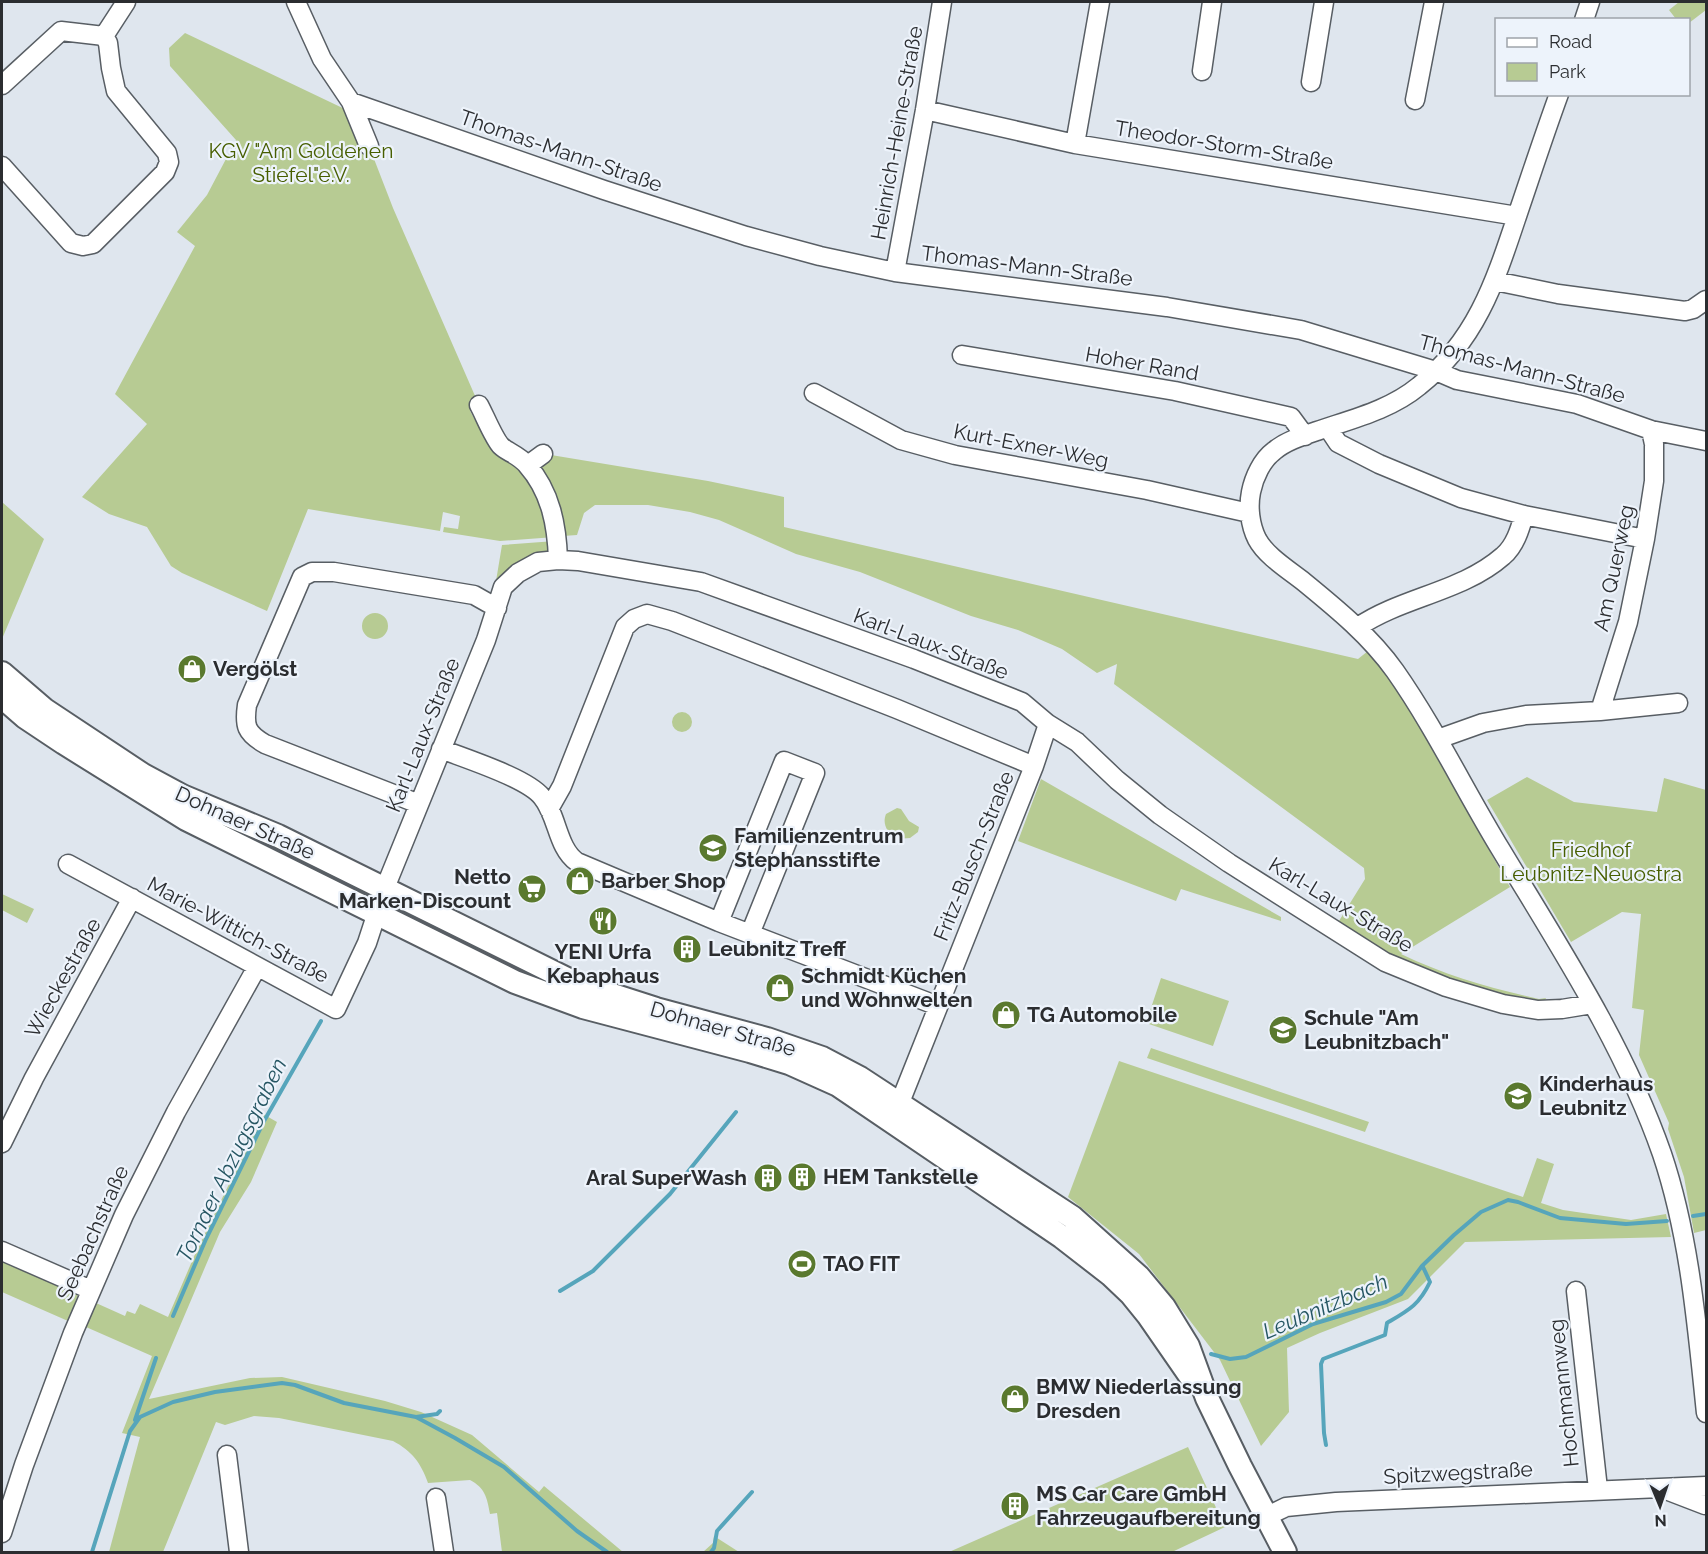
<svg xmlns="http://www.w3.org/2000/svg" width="1708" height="1554" viewBox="0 0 1708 1554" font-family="Raleway,sans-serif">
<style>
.green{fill:#b7cb93}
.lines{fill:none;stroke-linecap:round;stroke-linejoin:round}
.stream{stroke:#56a5bb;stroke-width:4}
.minor-casing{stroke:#585e64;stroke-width:21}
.major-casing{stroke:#585e64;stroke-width:26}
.minor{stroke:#fff;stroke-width:18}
.major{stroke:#fff;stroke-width:22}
.labels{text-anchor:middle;stroke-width:4.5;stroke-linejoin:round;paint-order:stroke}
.street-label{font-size:21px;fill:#2b2d30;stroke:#edf3fb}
.park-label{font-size:21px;fill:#475e00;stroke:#edf3fb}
.poi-label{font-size:21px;font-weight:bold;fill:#2b2d30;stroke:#edf3fb;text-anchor:start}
.water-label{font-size:22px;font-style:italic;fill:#265663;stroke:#edf3fb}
</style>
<rect width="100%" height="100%" fill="#dfe6ee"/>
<path class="green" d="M1679,2H1706V10L1689,23L1688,20L1676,19L1669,10Z
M185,33L351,112L369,146L393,208L479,405L470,411L493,452L526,472L555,537L500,541L443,532L444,527L458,529L460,516L443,512L440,531L308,509L267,611L182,573L171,566L147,527L109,514L82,497L147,424L115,394L195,246L177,232L207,195L236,140L170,66L169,48Z
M545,454L708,481L784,497V527L1358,659L1368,651L1399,691L1510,887L1401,954C1447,976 1490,988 1539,999L1546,998L1543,1005L1446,987L1334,929L1365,879L1364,868L1114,684L1117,664L1097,673L1062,649L1018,630L971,616L860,572L796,554L719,520L690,512L648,505H595L584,513L577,535L563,536L538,472Z
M2,502L44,539L2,639Z
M555,541V551C526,554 518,561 499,582L496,581L502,545Z
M362 626a13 13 0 1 1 26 0a13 13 0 1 1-26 0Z
M672 722a10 10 0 1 1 20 0a10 10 0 1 1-20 0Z
M1527,777L1574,802L1657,812L1664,778L1706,790V1230L1694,1233L1684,1177L1668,1129L1669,1123L1639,1055L1644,1010L1632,1008L1641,914L1622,912L1571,942L1487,800Z
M1041,779L1281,917V921L1181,889L1176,901L1018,841Z
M897,808L901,809L909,821L919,827L918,832L910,838L896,839C887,832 882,824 886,814Z
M2,894L34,909L27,923L2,910Z
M1161,978L1229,1001L1213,1046L1146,1023Z
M1151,1048L1369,1122L1365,1132L1147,1058Z
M1119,1061L1523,1197L1537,1158L1554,1164L1541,1203L1563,1210L1631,1220L1666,1214L1671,1237L1465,1242L1408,1299L1320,1333L1287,1348L1289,1412L1261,1446L1220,1360L1139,1254L1068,1197Z
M263,1114L277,1122L251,1182L220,1232L149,1399L250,1378L282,1377L385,1401L421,1412L472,1435L539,1492L544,1486L623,1552H502L497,1513L490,1514C487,1497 485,1488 470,1480L428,1483C421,1463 412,1451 393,1441L279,1418L254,1416L225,1425L216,1422L163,1552H109L140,1437L122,1433L152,1356L86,1327L96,1303L125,1316L127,1311L135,1314L140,1304L168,1317L196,1252Z
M2,1259L79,1292L68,1321L2,1292Z
M1188,1447L1225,1527L1172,1552H949Z
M714,1536L739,1552H703L713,1543Z"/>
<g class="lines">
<path class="stream" d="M1693,1216L1706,1214
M560,1291L593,1271L670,1194L736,1112
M173,1316L206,1239L264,1121L321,1021
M1211,1354L1230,1359L1246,1357L1313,1324L1386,1302L1401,1294L1422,1266L1454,1235L1481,1212L1508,1200L1518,1202L1560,1218L1626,1224L1667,1221
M416,1417L437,1414L440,1411
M135,1420L156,1358
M1326,1445L1324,1433L1321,1364L1323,1359L1385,1335L1387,1323C1409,1310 1419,1305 1430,1282L1423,1267
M92,1552L130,1431L140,1417L173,1402L215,1392L282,1383L295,1385L344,1403L416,1417L455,1438L504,1467L577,1531L607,1552
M711,1552L714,1548L717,1531L752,1492"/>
<g class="minor-casing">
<path id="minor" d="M296,2L322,59L351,102L369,146
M1584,20L1590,2
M1202,71L1212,2
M1311,82L1324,2
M2,85L61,31L104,36
M1559,94C1544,135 1531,175 1517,216C1495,282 1476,341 1419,386C1390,410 1352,419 1317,431C1302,436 1286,441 1274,451C1262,460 1254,477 1251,492C1248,507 1250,525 1257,539C1266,556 1289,570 1304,582C1337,609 1370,636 1395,671C1435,728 1465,791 1501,850C1560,948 1624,1045 1662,1154C1690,1237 1697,1327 1706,1413
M1415,100L1434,2
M351,102L604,190L746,236L820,256L895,272L1167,307L1301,330L1436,371L1457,380L1577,404L1651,430L1706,441
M925,110L1075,144L1517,216
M1075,144L1100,2
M2,166L71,243L83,246L93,244L165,172L169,162L167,153L116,91L111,68L108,43L104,36L126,2
M895,272L925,110L942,2
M1495,281L1558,294L1685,311L1693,309L1706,300
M962,355L1175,391L1291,417L1305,436
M814,393L901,440L955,455L1147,490L1249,513
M479,405C484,414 494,439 501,446C507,452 519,455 527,465C551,492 557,526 558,560
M1328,428L1338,443L1379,464L1461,498L1524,515L1645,539
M528,465L543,454
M1358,627C1402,597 1462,592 1503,556C1515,546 1520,529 1524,515
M1600,711L1628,622L1645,539L1654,481V444L1651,430
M1438,739L1483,723L1526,715L1600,711L1678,703
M441,749C466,759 527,778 542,797C558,816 557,848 577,862L719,922L938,1006
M419,804L265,744C246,733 244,726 247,705L302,577L312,572H334L474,595L497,608
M549,809L562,786L625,627L634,619L647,614L672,621L897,709L1034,766
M68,864L336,1009L367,943L385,888L486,640L503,587L518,573L538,562L558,560L578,561L701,582L914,659L1022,702L1048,724L1077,742L1117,780L1160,815L1229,863L1385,962L1446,987L1503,1004L1538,1010L1562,1009L1592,1004
M719,922L784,761L815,773L750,934
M899,1105L1034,766L1048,724
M2,1143L34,1078L132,898
M2,1251L91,1290
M1576,1291L1598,1489
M227,1455L239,1552
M1666,1490L1705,1505
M436,1498L444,1552
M1265,1517L1286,1507L1336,1502L1706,1486
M2,1533L24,1465L73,1333L124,1215L176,1112L257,967"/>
</g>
<g class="major-casing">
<path id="major" d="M2,673L45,710L143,775L182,796L278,836L575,983L656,1009L767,1039L822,1058L860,1078L1072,1217L1139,1277L1164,1307L1188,1346L1207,1398L1240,1466L1285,1552
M2,697L25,717L64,743L186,819L515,982L583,1007L750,1051L789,1063L838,1085L1062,1237L1111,1275L1131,1294L1148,1315L1193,1380"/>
</g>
<use href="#minor" class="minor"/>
<use href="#major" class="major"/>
</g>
<defs>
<g id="shop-disc" transform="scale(1.5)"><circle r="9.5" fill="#5a792e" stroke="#edf3fb"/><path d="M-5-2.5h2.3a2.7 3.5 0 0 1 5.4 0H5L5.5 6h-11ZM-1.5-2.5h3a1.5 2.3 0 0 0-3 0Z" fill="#fff"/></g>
<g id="school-disc" transform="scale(1.5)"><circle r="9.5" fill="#5a792e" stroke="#edf3fb"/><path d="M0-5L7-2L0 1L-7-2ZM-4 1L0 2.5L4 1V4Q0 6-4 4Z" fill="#fff"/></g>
<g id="supermarket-disc" transform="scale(1.5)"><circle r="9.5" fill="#5a792e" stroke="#edf3fb"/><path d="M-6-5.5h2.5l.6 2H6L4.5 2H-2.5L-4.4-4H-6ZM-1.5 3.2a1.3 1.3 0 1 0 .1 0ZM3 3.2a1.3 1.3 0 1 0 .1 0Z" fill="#fff"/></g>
<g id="restaurant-disc" transform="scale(1.5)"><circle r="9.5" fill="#5a792e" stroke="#edf3fb"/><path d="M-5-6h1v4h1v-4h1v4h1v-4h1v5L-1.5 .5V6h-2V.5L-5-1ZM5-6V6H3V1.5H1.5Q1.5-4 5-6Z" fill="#fff"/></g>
<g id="building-disc" transform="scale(1.5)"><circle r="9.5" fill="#5a792e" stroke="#edf3fb"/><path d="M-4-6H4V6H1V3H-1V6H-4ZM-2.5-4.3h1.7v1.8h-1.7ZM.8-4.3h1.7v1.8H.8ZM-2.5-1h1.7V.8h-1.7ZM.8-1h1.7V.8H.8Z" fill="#fff"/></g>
<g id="stadium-disc" transform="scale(1.5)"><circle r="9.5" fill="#5a792e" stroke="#edf3fb"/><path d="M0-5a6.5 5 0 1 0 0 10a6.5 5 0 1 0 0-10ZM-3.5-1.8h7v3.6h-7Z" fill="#fff"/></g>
</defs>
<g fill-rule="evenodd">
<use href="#shop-disc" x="192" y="669"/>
<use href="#school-disc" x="713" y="848"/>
<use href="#shop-disc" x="580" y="881"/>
<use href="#supermarket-disc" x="532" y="889"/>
<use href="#restaurant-disc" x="603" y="921"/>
<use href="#building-disc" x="687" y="949"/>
<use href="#shop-disc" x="780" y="988"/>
<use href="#shop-disc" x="1006" y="1015"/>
<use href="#school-disc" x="1283" y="1030"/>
<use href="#school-disc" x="1518" y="1096"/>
<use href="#building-disc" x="802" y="1177"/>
<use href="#building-disc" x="768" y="1178"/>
<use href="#stadium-disc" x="802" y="1264"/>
<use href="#shop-disc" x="1015" y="1399"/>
<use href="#building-disc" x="1015" y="1506"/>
</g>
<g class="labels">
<g class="street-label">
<text transform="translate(897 133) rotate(-80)" y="7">Heinrich-Heine-Straße</text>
<text transform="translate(1224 145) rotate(9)" y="7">Theodor-Storm-Straße</text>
<text transform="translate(561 151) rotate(19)" y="7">Thomas-Mann-Straße</text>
<text transform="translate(1027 266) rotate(7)" y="7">Thomas-Mann-Straße</text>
<text transform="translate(1142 364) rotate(10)" y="7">Hoher Rand</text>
<text transform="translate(1522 369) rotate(15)" y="7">Thomas-Mann-Straße</text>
<text transform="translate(1031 446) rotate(11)" y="7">Kurt-Exner-Weg</text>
<text transform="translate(1614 568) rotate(-78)" y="7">Am Querweg</text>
<text transform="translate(931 644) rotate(21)" y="7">Karl-Laux-Straße</text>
<text transform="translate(423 735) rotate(-68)" y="7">Karl-Laux-Straße</text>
<text transform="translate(245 823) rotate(24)" y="7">Dohnaer Straße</text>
<text transform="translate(974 856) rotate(-68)" y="7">Fritz-Busch-Straße</text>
<text transform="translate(1341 905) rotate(31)" y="7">Karl-Laux-Straße</text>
<text transform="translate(238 930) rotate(28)" y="7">Marie-Wittich-Straße</text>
<text transform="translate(63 978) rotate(-61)" y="7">Wieckestraße</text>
<text transform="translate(723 1029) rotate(16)" y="7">Dohnaer Straße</text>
<text transform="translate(93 1233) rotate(-66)" y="7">Seebachstraße</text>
<text transform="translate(1564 1393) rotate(-96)" y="7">Hochmannweg</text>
<text transform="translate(1458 1473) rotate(-3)" y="7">Spitzwegstraße</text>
</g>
<g class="park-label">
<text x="301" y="158">KGV "Am Goldenen<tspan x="301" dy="24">Stiefel"e.V.</tspan></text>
<text x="1591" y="857">Friedhof<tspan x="1591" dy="24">Leubnitz-Neuostra</tspan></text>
</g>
<g class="poi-label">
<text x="213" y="676">Vergölst</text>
<text x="734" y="843">Familienzentrum<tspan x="734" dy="24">Stephansstifte</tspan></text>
<text x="511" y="884" text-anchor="end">Netto<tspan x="511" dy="24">Marken-Discount</tspan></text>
<text x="601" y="888">Barber Shop</text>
<text x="708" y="956">Leubnitz Treff</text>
<text x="603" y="959" text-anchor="middle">YENI Urfa<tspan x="603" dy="24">Kebaphaus</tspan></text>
<text x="801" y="983">Schmidt Küchen<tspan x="801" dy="24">und Wohnwelten</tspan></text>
<text x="1027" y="1022">TG Automobile</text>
<text x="1304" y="1025">Schule "Am<tspan x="1304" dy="24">Leubnitzbach"</tspan></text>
<text x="1539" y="1091">Kinderhaus<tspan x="1539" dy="24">Leubnitz</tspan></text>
<text x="823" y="1184">HEM Tankstelle</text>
<text x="747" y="1185" text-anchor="end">Aral SuperWash</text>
<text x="823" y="1271">TAO FIT</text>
<text x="1036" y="1394">BMW Niederlassung<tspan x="1036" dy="24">Dresden</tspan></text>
<text x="1036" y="1501">MS Car Care GmbH<tspan x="1036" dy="24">Fahrzeugaufbereitung</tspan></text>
</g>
<g class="water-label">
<text transform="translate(231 1160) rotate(-64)" y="8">Tornaer Abzugsgraben</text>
<text transform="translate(1325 1306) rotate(-23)" y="8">Leubnitzbach</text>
</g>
</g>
<rect width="1708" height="1554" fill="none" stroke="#2b2d30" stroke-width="6"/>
<rect x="1495" y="18" width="195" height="78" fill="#edf3fb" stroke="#9fa4aa" stroke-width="1.5"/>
<rect x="1507" y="38" width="30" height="9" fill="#ffffff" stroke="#9fa4aa" stroke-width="1.5"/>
<text x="1549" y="48" font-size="18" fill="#2b2d30">Road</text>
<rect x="1507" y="63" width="30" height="18" fill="#b7cb93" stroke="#9fa4aa" stroke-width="1.5"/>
<text x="1549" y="78" font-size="18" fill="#2b2d30">Park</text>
<g transform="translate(1660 1506) rotate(178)" stroke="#edf3fb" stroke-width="4.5" paint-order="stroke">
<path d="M0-4.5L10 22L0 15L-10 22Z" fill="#2b2d30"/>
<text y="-9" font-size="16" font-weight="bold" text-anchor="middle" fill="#2b2d30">N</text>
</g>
</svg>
